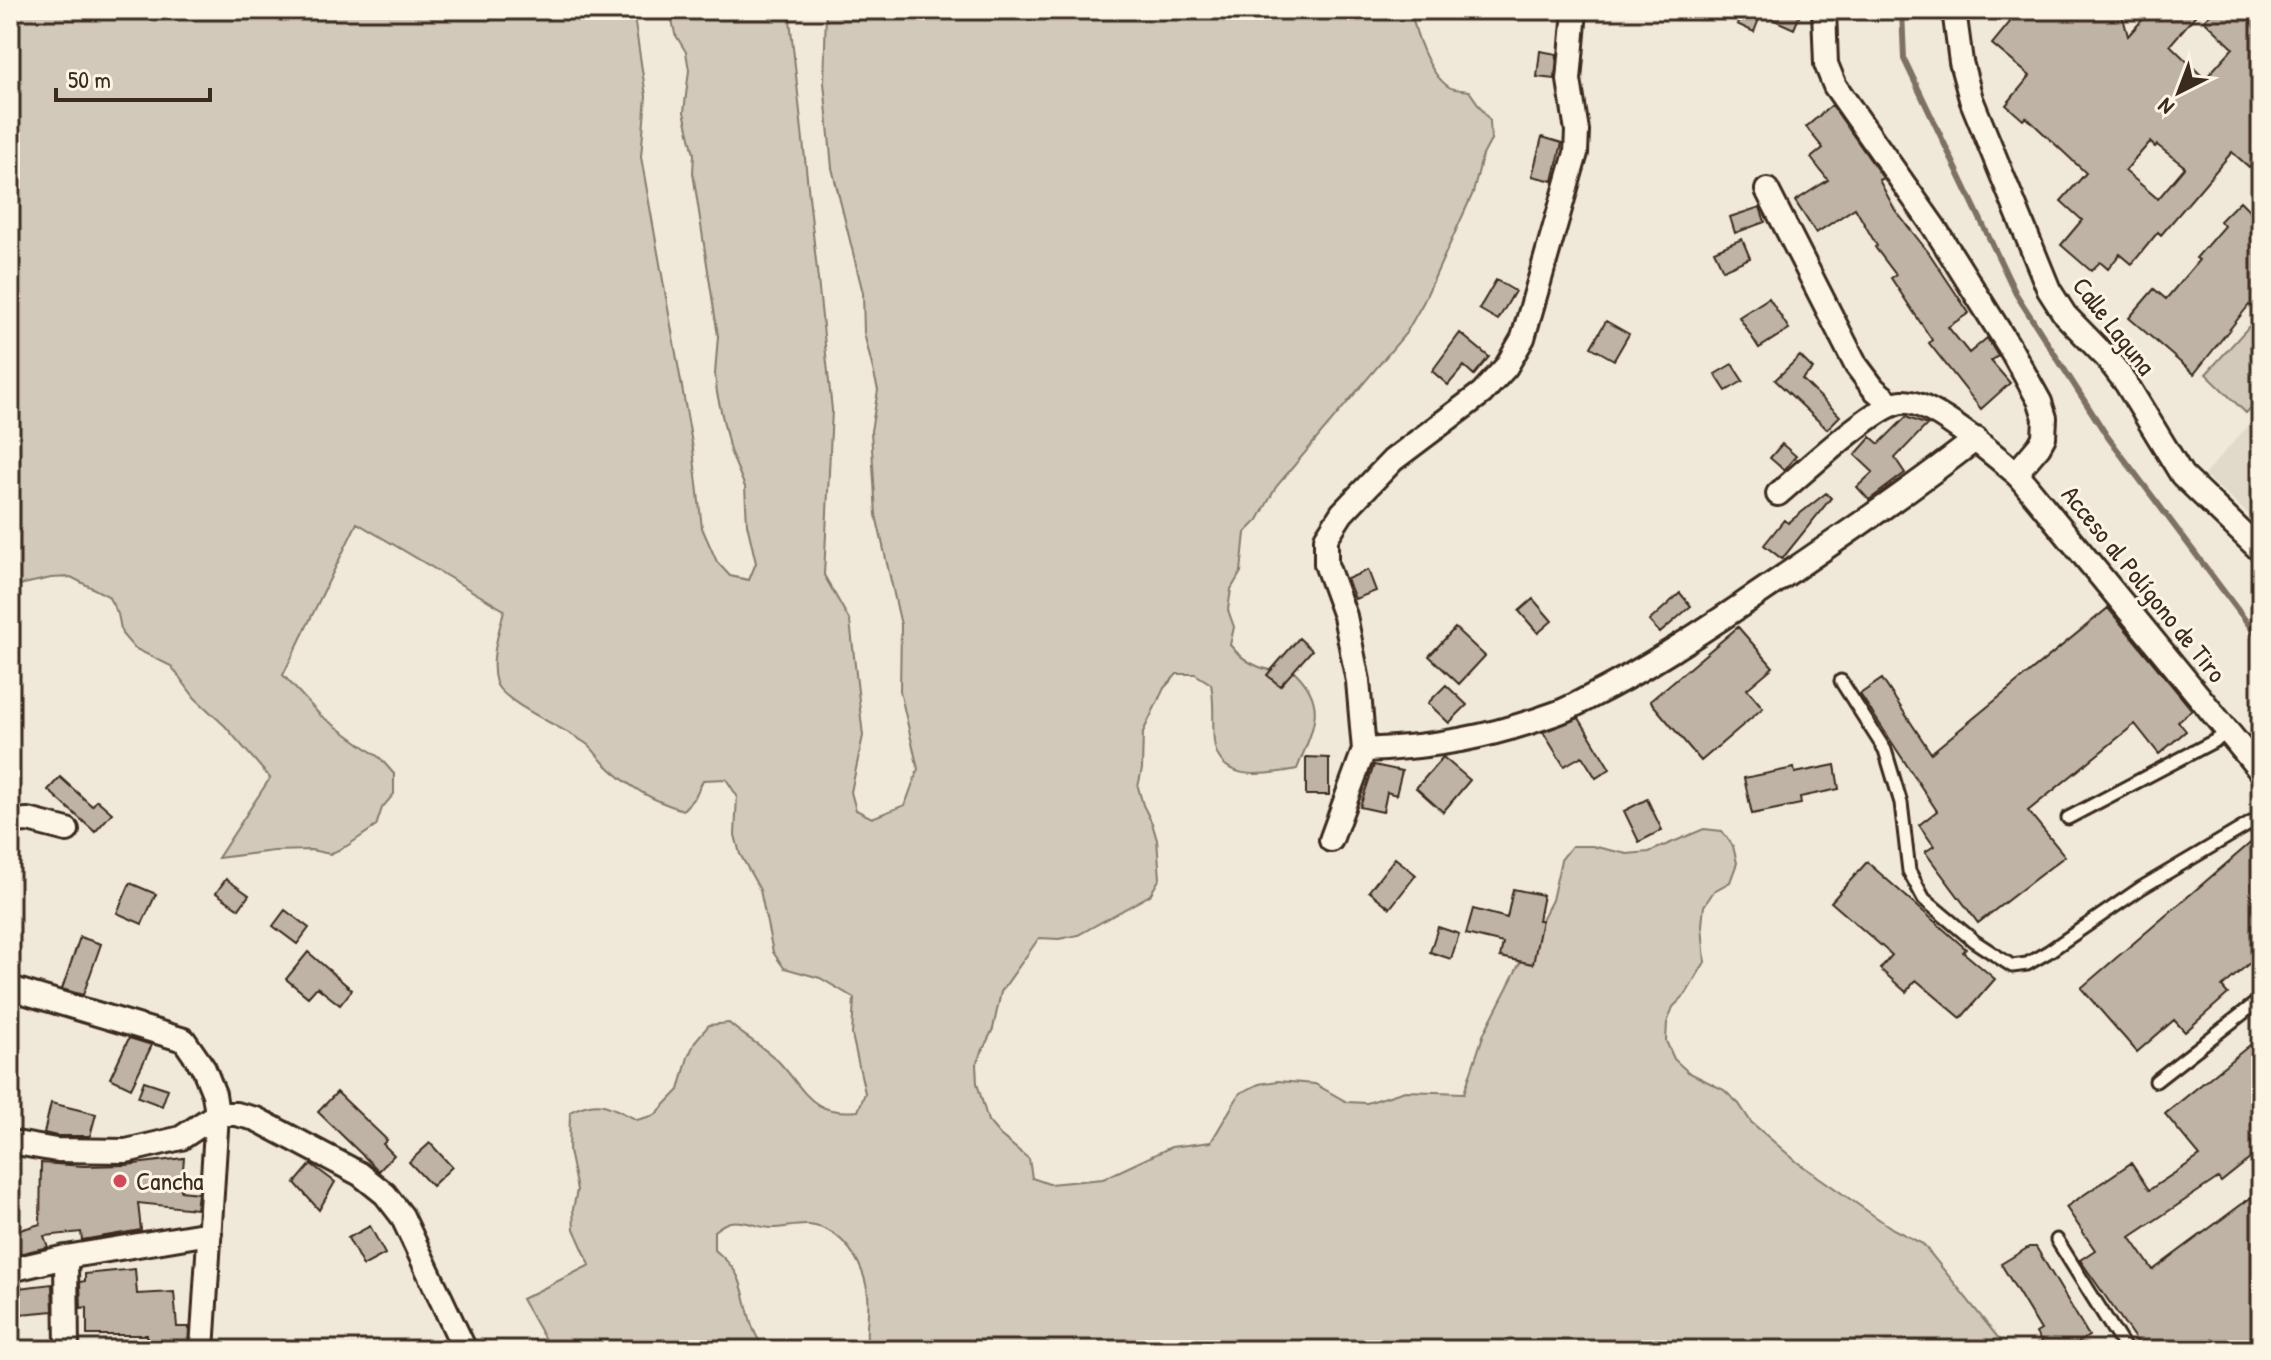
<svg xmlns="http://www.w3.org/2000/svg" width="2271" height="1360" viewBox="0 0 2271 1360" font-family="'Patrick Hand',sans-serif">
<style>
.built{fill:#e1d9c9}
.green{fill:#d2c9ba;stroke:#867a6c;stroke-width:2}
.lines{fill:none;stroke-linecap:round;stroke-linejoin:round}
.stream{stroke:#7e7163;stroke-width:6}
.building{fill:#beb3a4;stroke:#3b2a1e;stroke-width:2;fill-rule:evenodd}
.lane-casing{stroke:#3b2a1e;stroke-width:17}
.street-casing{stroke:#3b2a1e;stroke-width:28}
.lane{stroke:#fcf5e5;stroke-width:11}
.street{stroke:#fcf5e5;stroke-width:22}
.poi-dot{fill:#d1495b;stroke:#fcf5e5;stroke-width:3}
.labels{text-anchor:middle;stroke-width:6;stroke-linejoin:round;paint-order:stroke}
.street-label{font-size:26px;fill:#3b2a1e;stroke:#fcf5e5}
.poi-label{font-size:26px;fill:#3b2a1e;stroke:#fcf5e5;text-anchor:start}
</style>
<rect width="100%" height="100%" fill="#f0e9d9"/>
<filter id="ink" filterUnits="userSpaceOnUse"><feTurbulence type="fractalNoise" baseFrequency=".0125" numOctaves="2"/><feDisplacementMap in="SourceGraphic" scale="16" xChannelSelector="R" yChannelSelector="G"/><feConvolveMatrix kernelMatrix="1 2 1 2 8 2 1 2 1" color-interpolation-filters="sRGB"/></filter>
<g filter="url(#ink)">
<path class="built" d="M2261,411V525L2204,475Z"/>
<path class="green" d="M10,10H633L646,96L641,157L693,449L702,528L717,562L730,576L749,580L756,563L747,524L745,487L730,451L717,393L715,374L718,336L693,173L694,154L684,112L689,70L686,52L675,34L670,10H789L832,410L824,575L850,621L863,736L851,792L856,810L872,818L905,805L918,769L900,691L901,625L876,515L871,431L878,390L864,333L863,293L832,168L824,82L826,10H1246L1270,14L1289,12L1290,10H1411C1415,33 1428,73 1449,87C1454,90 1463,90 1469,91L1490,121L1491,140L1482,157L1473,193L1423,303L1406,333L1276,487L1258,520L1245,533L1241,572L1231,589L1228,610L1234,627L1230,645C1248,667 1267,672 1295,672C1329,705 1312,730 1297,769C1267,775 1218,784 1214,741C1212,722 1215,704 1211,684L1195,674H1177L1164,688L1143,732L1142,769L1138,787L1143,805L1152,823L1157,840L1160,878L1150,895L1078,935L1059,939L1039,938L1001,992L993,1029L976,1064L977,1083L988,1121L1000,1135L1029,1159L1032,1178L1049,1184L1103,1179L1171,1147L1211,1142L1240,1093L1259,1084L1278,1081L1315,1084L1347,1102L1367,1103L1405,1091L1464,1093L1484,1033L1552,900L1561,860L1572,846H1592L1627,854L1649,852L1704,829L1722,831L1733,846L1737,863L1730,882L1714,891L1704,906L1702,925L1705,962L1686,994L1673,1007L1667,1023L1666,1041L1674,1059L1688,1072L1724,1090L1739,1104L1751,1122L1797,1162L1893,1229L1923,1244L2008,1350H868C864,1330 870,1315 868,1295C864,1264 844,1229 809,1225C797,1224 784,1228 772,1228C759,1228 743,1219 730,1222C725,1223 718,1228 714,1231V1249C724,1258 734,1267 739,1279C749,1304 747,1328 766,1350H551L522,1299L590,1265L574,1229L573,1209L577,1190L569,1151L570,1112C599,1097 609,1106 637,1120L655,1115L679,1090L688,1057L696,1040L709,1025L729,1023C744,1037 765,1047 779,1062C806,1091 811,1116 858,1111L865,1093L852,1035L854,998L820,978L784,968L773,952L760,890L740,854L735,835L737,796L726,779L703,780L695,797L683,810C652,801 627,786 604,763C599,758 594,750 588,745C569,730 503,703 496,683C489,661 499,632 504,610L357,523L283,675L320,715L380,758L394,774V794L382,808L376,826L347,846L330,854L311,850L274,851L218,858L270,778L225,726L195,698L171,666L134,648L122,634L118,614L108,596L71,577L51,578L10,587Z
M2261,313V397L2246,413L2206,374Z"/>
<g class="lines">
<path class="stream" d="M1902,10L1904,59L2016,294L2107,436L2261,641"/>
</g>
<path class="building" d="M1743,10H1802L1794,29L1761,14L1754,32L1737,24Z
M1998,10H2121L2128,36L2151,10H2200L2170,45L2205,79L2233,48L2204,20L2214,10H2261V154L2249,167L2232,152L2161,235L2158,232L2132,264L2120,254L2108,269L2100,262L2091,271L2061,245L2082,220L2061,201L2086,173L2026,117L2023,120L2006,105L2030,76L1992,44L2011,21ZM2150,142L2155,147L2157,145L2185,167L2158,199L2125,171Z
M1540,51L1557,54L1555,79L1537,77Z
M1832,105L1883,178L1879,180L1895,210L1929,253L1969,313L1948,327L1969,353L1987,338L1998,356L1991,361L2010,383L1981,409L1929,343L1932,340L1891,278L1896,275L1875,247L1877,246L1855,208L1816,233L1795,201L1828,180L1811,158L1823,148L1806,127Z
M1542,137L1562,143L1553,181L1532,176Z
M2240,201L2261,222V296L2252,307L2249,305L2194,374L2129,318L2154,289L2166,299L2199,260L2196,258L2224,226L2220,221Z
M1760,207L1765,222L1735,233L1730,217Z
M1742,239L1750,258L1723,270L1714,251Z
M1496,280L1515,291L1498,320L1479,309Z
M1769,298L1789,329L1759,348L1739,317Z
M1606,321L1629,334L1614,360L1591,347Z
M1460,333L1489,357L1474,375L1464,366L1448,385L1432,371Z
M1800,356L1813,369L1802,379L1840,416L1827,429L1775,380Z
M1732,364L1743,381L1726,391L1715,374Z
M1906,417L1927,425L1895,458L1905,473L1869,500L1857,487L1873,472L1855,455L1871,437L1879,444Z
M1782,444L1796,456L1784,470L1770,458Z
M1826,493L1831,498L1782,559L1764,545L1784,520L1788,523Z
M1368,570L1376,591L1355,599L1347,579Z
M1680,593L1691,606L1660,633L1649,621Z
M1533,599L1552,621L1538,633L1519,611Z
M2108,608L2192,710L2178,721L2186,731L2159,754L2135,724L2028,811L2065,856L1978,923L1925,852L1934,846L1919,825L1937,811L1860,694L1882,679L1931,753Z
M1738,627L1773,667L1747,689L1763,708L1701,761L1650,701Z
M1455,628L1485,656L1459,684L1429,656Z
M1299,638L1312,650L1280,686L1267,675Z
M1446,685L1467,705L1449,723L1428,703Z
M1579,718L1610,769L1596,778L1582,756L1564,766L1543,732Z
M1306,757L1329,758V795H1306Z
M1443,757L1470,780L1443,812L1416,788Z
M1374,765L1402,771L1396,795L1387,792L1383,812L1360,807Z
M1835,765L1839,789L1800,797L1801,804L1752,814L1744,778L1794,768L1795,773Z
M60,777L92,806L97,800L112,813L95,832L48,790Z
M1647,799L1662,830L1639,842L1624,811Z
M2261,834V953L2222,987L2228,994L2185,1032L2174,1020L2137,1052L2081,988Z
M1395,858L1416,875L1390,908L1369,891Z
M1867,862L1966,949L1963,952L1995,979L1961,1018L1916,980L1906,992L1880,969L1892,955L1831,902Z
M226,879L249,895L239,909L216,893Z
M130,883L156,894L142,924L117,913Z
M1513,889L1543,895L1538,920H1542L1533,964L1500,957L1503,943L1466,934L1473,909L1507,918Z
M285,910L309,928L297,944L273,926Z
M1438,927L1459,934L1451,959L1430,952Z
M80,937L101,944L83,995L62,989Z
M308,952L352,990L340,1005L317,987L308,997L286,979Z
M2261,1036V1150L2221,1182L2218,1178L2130,1237L2153,1270L2261,1190V1330L2234,1350H2143L2080,1260L2095,1250L2066,1207L2131,1163L2149,1190L2200,1156L2165,1114Z
M129,1038L152,1045L131,1088L110,1078Z
M144,1081L168,1089L162,1106L138,1097Z
M337,1092L387,1140L383,1144L394,1155L379,1171L318,1112Z
M51,1103L96,1114L90,1136H57L44,1133Z
M430,1143L452,1167L432,1186L409,1162Z
M184,1158L181,1191L198,1193L196,1209L138,1203L141,1230L82,1240L81,1232L44,1236L48,1247L10,1256V1233L40,1224L41,1163L84,1166L126,1165Z
M311,1164L335,1182L319,1210L295,1183Z
M370,1226L385,1254L363,1266L348,1238Z
M2029,1247H2036L2089,1336L2066,1350H2046L2036,1333L2041,1330L2001,1264Z
M135,1269L137,1294L174,1292L177,1327H189L188,1350H147V1335H87V1307L81,1308L80,1282L85,1281V1274Z
M52,1284L53,1311L10,1315V1289Z"/>
<g class="lines">
<g class="lane-casing">
<path id="lane" d="M1841,681L1885,750L1901,803L1909,871L1924,899L1974,941L2012,966L2027,964L2048,952L2141,888L2261,817
M2068,818L2218,739L2229,731
M2156,1081L2261,999
M2057,1240L2126,1350"/>
</g>
<g class="street-casing">
<path id="street" d="M1824,10L1826,64L1835,86L1934,227L2010,348L2040,402L2045,418L2044,437L2039,446L2016,473
M1954,10L1961,62L1971,99L2049,290L2065,315L2107,358L2126,383L2182,475L2261,551
M1767,190L1856,365L1874,389L1892,404
M1778,494C1801,475 1876,404 1902,402C1929,399 1994,455 2016,473L2261,772
M1364,750C1435,747 1487,738 1554,714C1567,710 1580,702 1592,696C1645,669 1694,637 1743,604C1821,551 1900,498 1976,439
M10,821L28,820L67,830
M1331,840L1364,750L1358,681L1345,616L1326,564V538L1342,513L1393,460L1482,393L1506,367L1523,338L1576,153L1577,131L1569,80L1575,10
M10,988L184,1040L204,1069L214,1094L217,1114L202,1350
M10,1142L56,1150L126,1151L181,1138L217,1114H236L256,1119L360,1174L385,1194L402,1216L465,1350
M66,1257L67,1350
M10,1270L66,1257L210,1233"/>
</g>
<use href="#lane" class="lane"/>
<use href="#street" class="street"/>
</g>
</g>
<circle class="poi-dot" cx="120" cy="1181" r="8"/>
<g class="labels">
<g class="street-label">
<text transform="translate(2114 326) rotate(52)" y="9">Calle Laguna</text>
<text transform="translate(2144 584) rotate(51)" y="9">Acceso al Polígono de Tiro</text>
</g>
<g class="poi-label">
<text x="136" y="1190">Cancha</text>
</g>
</g>
<rect width="2271" height="1360" fill="none" stroke="#fcf5e5" stroke-width="40"/>
<rect x="20" y="20" width="2231" height="1320" fill="none" stroke="#3b2a1e" stroke-width="3" filter="url(#ink)"/>
<g transform="translate(2179 92) rotate(222)" stroke="#fcf5e5" stroke-width="6" paint-order="stroke">
<path d="M0-6L14 30L0 20L-14 30Z" fill="#3b2a1e"/>
<text y="-12" font-size="22" font-weight="bold" text-anchor="middle" fill="#3b2a1e">N</text>
</g>
<path d="M56 88v12h154v-12" fill="none" stroke="#3b2a1e" stroke-width="4"/>
<text x="68" y="88" font-size="24" fill="#3b2a1e" stroke="#fcf5e5" stroke-width="6" paint-order="stroke">50 m</text>
</svg>
